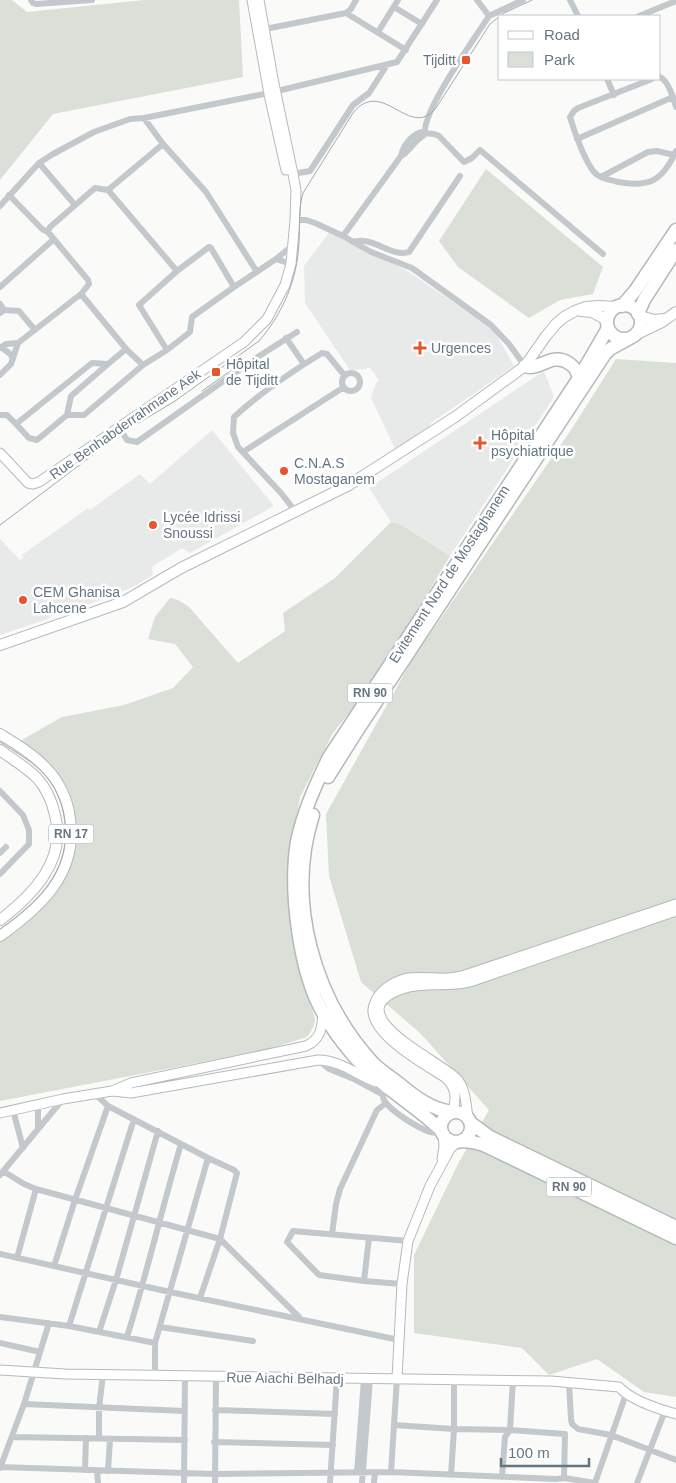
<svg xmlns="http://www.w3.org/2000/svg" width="676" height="1483" viewBox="0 0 676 1483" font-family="Helvetica,sans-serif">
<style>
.built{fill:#e8e9e9}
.green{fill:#dadfd7}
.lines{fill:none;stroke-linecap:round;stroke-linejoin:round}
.secondary-casing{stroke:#b3babf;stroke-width:11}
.primary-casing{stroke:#b5babe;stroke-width:12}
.highway-casing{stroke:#b4b9bd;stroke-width:15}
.street{stroke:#c3c8cc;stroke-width:6}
.secondary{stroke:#fff;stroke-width:9}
.primary{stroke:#fff;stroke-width:10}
.highway{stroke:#fff;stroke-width:12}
.tram{stroke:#a2aab0;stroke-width:1}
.poi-dot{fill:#e4572e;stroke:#fff;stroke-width:2}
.labels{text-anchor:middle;stroke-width:5;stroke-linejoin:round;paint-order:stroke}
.shield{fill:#fff;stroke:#939fa8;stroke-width:1}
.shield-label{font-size:12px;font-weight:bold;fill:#657683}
.poi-label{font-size:14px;fill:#657683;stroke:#fff;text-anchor:start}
.street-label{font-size:14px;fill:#657683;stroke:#fff}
</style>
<rect width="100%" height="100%" fill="#fafaf8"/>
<path class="built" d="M329,233L337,235L409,272L494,330L514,366L431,423L428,430L396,451L371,398L376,383L379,380L369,367L366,369L350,370L305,303L304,266Z
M544,371L554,397L450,556L400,524L391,522L369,488Z
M212,430L274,506L190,553L182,548L152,567L153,575L133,587L107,598L51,616L48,619L0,635V539L20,560L24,557L22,555L88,508L90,510L140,474L150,484Z"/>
<path class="green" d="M0,0H12L27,12L144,0H239L243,77L53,114L0,180Z
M486,169L603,267L593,294L560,300L529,318L458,267L439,241Z
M616,359L676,363V1397L644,1392L597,1359L549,1375L522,1348L414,1333V1255L458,1164L489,1110L421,1034L361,982L329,876L326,814L412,660L571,430Z
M391,522L400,524L450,556L398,642L356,704L333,733L300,797L289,864L294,938L305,988L315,1019L314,1026L307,1037L265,1050L0,1101V941L38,912L53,896L64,879L70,866L74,852L73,808L20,741L62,717L124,705L173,688L193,667L175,644L148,639L155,617L170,598L178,600L189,607L238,663L285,631L283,613L335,578Z"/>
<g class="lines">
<g class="secondary-casing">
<path id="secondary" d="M252,0L270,99L286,170
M0,453L28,483L33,484L39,482L244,342L267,319L285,285L291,264L295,220L296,190L293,174L274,84L259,0
M113,1091L131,1093L318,1060C340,1060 357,1075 376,1082
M453,1112C456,1097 457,1089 446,1078C426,1065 375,1037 373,1012C372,1006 375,1003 377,998C384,987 397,980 409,978C421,976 435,979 448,978C457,978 466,975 474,972L676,904
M0,1113L63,1099L112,1091L131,1083L306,1046C321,1039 322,1028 323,1013
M468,1118C466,1105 466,1088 456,1078C440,1061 333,1013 402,989C424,981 448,988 470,982L676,911
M442,1159L444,1147L443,1134
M0,1370L65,1374L551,1381L619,1387C631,1400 658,1409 676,1414
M397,1378L402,1284L408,1241L430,1186L450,1149L457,1142"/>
</g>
<g class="primary-casing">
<path id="primary" d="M581,311L592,312L607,320
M640,316L654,320L664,319
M633,336L662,322L676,312
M0,645L123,602L181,568L349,485L455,417L525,366L546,336L556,324L564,317L575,311L586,307L598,306L618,307
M0,734C16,744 33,754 46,768C59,781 68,800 70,819C78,873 41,907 0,936
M0,750C12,759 26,767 37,778C46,788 52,801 55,815C67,860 33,895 0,920"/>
</g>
<g class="highway-casing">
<path id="highway" d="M607 322a17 17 0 1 1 34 0a17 17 0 1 1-34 0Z
M622,306L635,291L676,230
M638,314L644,300L676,250
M525,366C539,371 551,353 567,362C574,366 577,370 579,378
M328,777L355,734L605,354L610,349L628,339
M313,815C286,900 313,998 373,1063C380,1070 389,1076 397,1082C414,1096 431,1110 453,1112
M441 1127a15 15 0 1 1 30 0a15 15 0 1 1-30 0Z
M471,1123L490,1137L676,1227
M441,1130C412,1103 377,1084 352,1054C341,1041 331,1027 323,1013C299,972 289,889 297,842C303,812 316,784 329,757L579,378L608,328
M461,1141L473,1142L484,1145L676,1238"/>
</g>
<path class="street" d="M31,0L33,3L36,4L92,0
M570,0L578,16
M394,7L422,24
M346,13L351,9L356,0
M489,16L523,0
M639,16L676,1
M265,29L346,13L406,50
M378,32L398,0
M660,77C669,82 673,97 676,107
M607,79L614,95
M652,79L578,108L574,111L570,117C574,131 586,165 596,174C602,179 611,180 618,182C650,188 663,180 676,151
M144,118L163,144L206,192L257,272
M425,132C423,110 475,38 489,16L477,0
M577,139L673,97
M401,156C409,152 413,142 423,136V133
M39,163L75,205
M293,174L310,171L353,105L369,93L387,65
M601,177L648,152L657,151L674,155
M108,190L163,144
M0,206L39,163L53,154L94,132L130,119L144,118L269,93L397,62L437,0
M295,220H306L315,223L343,236L371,252L412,268L491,325L509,344L525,366
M48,232L50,227L95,188L108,190L177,271L139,305L167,350L190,332L192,317L234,287L276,259L292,246
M343,236L401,156C403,146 410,136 421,132C426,135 432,132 439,136L464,162L472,158L480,150L603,254
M353,242C371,235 392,258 409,252L460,176
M276,259L291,264
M177,271L209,247L211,248L234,287
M0,287L54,239
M81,294L127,350L143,365L167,350
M0,304L4,310L0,313
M4,310L19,311L35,330
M286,338L304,364
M1,347L9,353L13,358
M0,348L6,344L18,343L81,294L89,284L88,280L48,232L42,229L9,195
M342 382a9 9 0 1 1 18 0a9 9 0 1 1-18 0Z
M0,375L11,364L18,343
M0,415H7L16,424L92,363L108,364L126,349
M67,415H84L143,365
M16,424L29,438L37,440L67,415L71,396L108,364
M119,427L127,440L137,442L256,358L297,332
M243,452L344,387
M295,511L281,493L238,447L233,433L234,417C260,393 291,372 322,353L327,354L345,376
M0,791L23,815L29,830V844L0,874
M0,853L6,847
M319,1061L329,1069L354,1079L382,1094
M384,1085C382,1090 382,1095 384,1100C390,1111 418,1128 430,1132C433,1133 437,1133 441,1133
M95,1094L108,1106L208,1158L234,1170L237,1173L220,1239L200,1298
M38,1105V1129
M13,1110L23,1148
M3,1171L24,1184L36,1189L220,1239L299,1317
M0,1175L63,1099
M332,1234L336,1204L340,1189L377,1110L386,1103
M0,1254L170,1292L399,1340
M17,1258L36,1189
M54,1266L75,1200L108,1106
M364,1281L369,1238
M402,1284L364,1281L319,1275L287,1242L293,1231L408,1241
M0,1317L69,1326L155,1343
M69,1326L134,1119
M160,1327L253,1341
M99,1332L116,1280L158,1131
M127,1337C147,1273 162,1208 181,1144
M0,1343L40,1352
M155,1376V1343L208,1158
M513,1380L510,1430L565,1434L564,1478
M569,1383L571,1419L572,1424L578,1429L611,1435L676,1460
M24,1404L184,1411
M215,1410L335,1414
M394,1425L454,1429V1379
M12,1437L185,1440
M99,1438V1408L103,1375
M214,1442L333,1445
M0,1467L214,1474L391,1472L556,1479L564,1478L595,1483
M0,1468L24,1404L49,1323
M85,1470L86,1438
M97,1471L98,1483
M108,1471L110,1439
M391,1472L397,1378
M357,1473L364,1379
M451,1475L454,1429L510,1430L505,1437L502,1477
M184,1483L185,1376
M215,1483L216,1377
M330,1483L337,1378
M362,1483L370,1379
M374,1483L375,1472
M595,1483L626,1394
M637,1483L665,1411"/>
<use href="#secondary" class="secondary"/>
<use href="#primary" class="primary"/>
<use href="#highway" class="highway"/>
<path class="tram" d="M202,391L239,365
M0,525L122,433L175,401L259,341C283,313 297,280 299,243C300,226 298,209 303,193L353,113C383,76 409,141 436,108L490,24L504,13L532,0
M0,742C15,752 34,762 46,776C57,789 63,805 65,821C71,872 38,903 0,929"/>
</g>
<g class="poi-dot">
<rect x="461" y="55" width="10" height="10" rx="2.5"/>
<path d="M417.5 340.5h5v5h5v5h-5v5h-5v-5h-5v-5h5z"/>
<rect x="211" y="367" width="10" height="10" rx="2.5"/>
<path d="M477.5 435.5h5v5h5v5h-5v5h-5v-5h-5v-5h5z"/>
<circle cx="284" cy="471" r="5"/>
<circle cx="153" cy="525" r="5"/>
<circle cx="23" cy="600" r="5"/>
</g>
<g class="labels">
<g class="shield">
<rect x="347.5" y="683.5" width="45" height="19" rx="4"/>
<rect x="48.5" y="824.5" width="45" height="19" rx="4"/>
<rect x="546.5" y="1177.5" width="45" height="19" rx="4"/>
</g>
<g class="shield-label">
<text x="370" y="697">RN 90</text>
<text x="71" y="838">RN 17</text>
<text x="569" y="1191">RN 90</text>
</g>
<g class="poi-label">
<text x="456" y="65" text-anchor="end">Tijditt</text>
<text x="431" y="353">Urgences</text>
<text x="226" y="369">Hôpital<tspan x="226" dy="16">de Tijditt</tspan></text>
<text x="491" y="440">Hôpital<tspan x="491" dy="16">psychiatrique</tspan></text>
<text x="294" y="468">C.N.A.S<tspan x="294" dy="16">Mostaganem</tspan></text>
<text x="163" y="522">Lycée Idrissi<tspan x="163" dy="16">Snoussi</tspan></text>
<text x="33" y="597">CEM Ghanisa<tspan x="33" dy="16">Lahcene</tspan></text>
</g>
<g class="street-label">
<text transform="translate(125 424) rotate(-35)" y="5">Rue Benhabderrahmane Aek</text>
<text transform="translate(449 574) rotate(-57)" y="5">Evitement Nord de Mostaghanem</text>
<text transform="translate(285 1378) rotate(1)" y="5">Rue Aiachi Belhadj</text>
</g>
</g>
<rect x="498" y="15" width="162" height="65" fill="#ffffff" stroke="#c1c8cd"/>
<rect x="508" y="31" width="25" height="8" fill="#ffffff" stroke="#c1c8cd"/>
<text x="544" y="40" font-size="15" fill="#657683">Road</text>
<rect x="508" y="52" width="25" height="15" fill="#dadfd7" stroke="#c1c8cd"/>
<text x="544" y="65" font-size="15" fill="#657683">Park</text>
<path d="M501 1458v8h88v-8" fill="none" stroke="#657683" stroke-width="2.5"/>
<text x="508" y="1458" font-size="15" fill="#657683" stroke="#ffffff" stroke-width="4" paint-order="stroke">100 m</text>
</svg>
